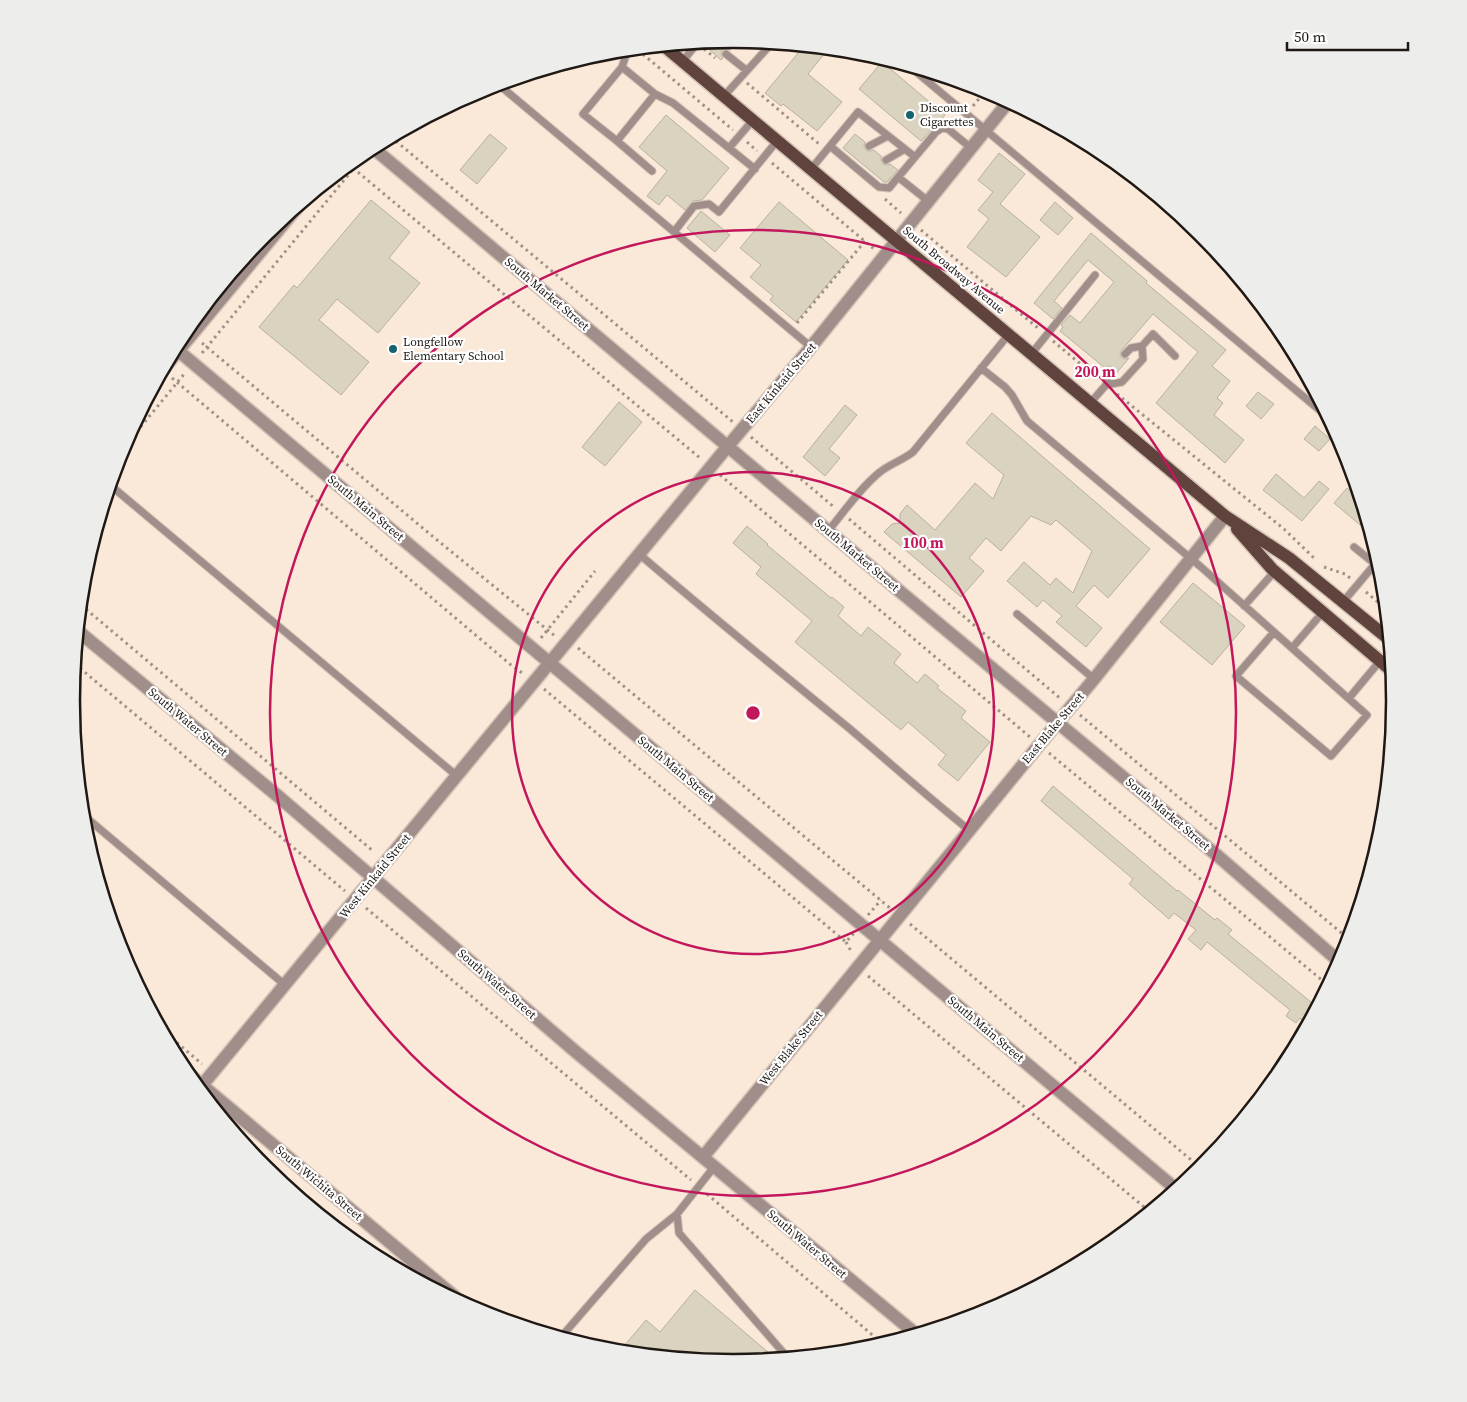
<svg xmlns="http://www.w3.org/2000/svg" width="1467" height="1402" viewBox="0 0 1467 1402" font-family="'Source Serif 4',serif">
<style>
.building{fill:#dad3bf;stroke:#b8b19e}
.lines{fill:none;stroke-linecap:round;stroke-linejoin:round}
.service-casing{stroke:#d3c3b5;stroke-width:9}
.minor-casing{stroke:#d3c3b5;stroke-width:15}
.primary-casing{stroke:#d3c3b5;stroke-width:15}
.path{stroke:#a09287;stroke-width:3;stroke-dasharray:2.5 4;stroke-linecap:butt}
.service{stroke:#a08e8a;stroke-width:7}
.minor{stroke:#a08e8a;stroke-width:12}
.primary{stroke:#60433d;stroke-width:12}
.ring{fill:none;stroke:#c2185b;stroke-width:2.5}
.poi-dot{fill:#15636c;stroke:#fff;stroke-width:2}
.labels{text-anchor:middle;stroke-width:4.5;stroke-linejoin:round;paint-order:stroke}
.poi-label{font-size:12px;fill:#1f1813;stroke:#fff;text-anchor:start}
.street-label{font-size:12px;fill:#1f1813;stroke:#fff}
.rim{fill:none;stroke:#1f1813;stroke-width:2.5}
.centre{fill:#c2185b;stroke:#fff;stroke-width:2.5}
.ring-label{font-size:15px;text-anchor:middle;font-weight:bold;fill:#c2185b;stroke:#fff;stroke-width:4.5;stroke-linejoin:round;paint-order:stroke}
</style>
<rect width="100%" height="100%" fill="#fae8d9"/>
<path class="building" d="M734,39H739L730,50L726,49L722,50L721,54L723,58L721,60L703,44V42Z
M804,46L829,48L808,74L842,102L817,131L783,104L781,106L765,93Z
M882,62L945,115L921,141L859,89Z
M666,115L729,168L702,200L693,201L685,210L667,195L659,205L647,196L667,171L639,147Z
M490,134L507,148L477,184L460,170Z
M855,134L865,142L864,146L866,150L869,151L874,150L882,157L881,160L883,164L886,165L890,164L898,170L887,182H884L843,148Z
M999,153L1025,174L1000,204L1040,237L1006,277L967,247L989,219L978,210L993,192L978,180Z
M371,200L410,232L389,258L420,283L378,333L337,299L319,320L369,362L341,395L259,327L294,285L297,288Z
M779,202L848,260L796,322L770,300L773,296L750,277L761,265L740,248Z
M1055,202L1073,218L1058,235L1040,220Z
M701,211L730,235L715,252L687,228Z
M1091,233L1147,281L1146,283L1226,350L1212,366L1230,381L1217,398L1223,403L1214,415L1244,440L1225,463L1156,403L1198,352L1153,314L1121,351L1120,355L1122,358L1126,359L1129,358L1114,376V370L1112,367L1108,366L1105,368L1060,331L1063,327L1061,325L1070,315L1080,323L1114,282L1088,260L1054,301L1062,308L1053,319L1034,303Z
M1258,392L1274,404L1261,419L1246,406Z
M619,402L642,422L605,466L582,447Z
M845,405L857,415L829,449L840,458L825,476L803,457Z
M992,413L1150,549L1108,598L1094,585L1076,606L1102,628L1086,647L1056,622L1062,616L1043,600L1037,607L1007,581L1024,562L1050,585L1056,578L1073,593L1092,551L1056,520L1051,525L1031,516L1001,551L986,538L969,558L984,571L961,597L884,532L892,524L900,523V514L907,505L935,530L975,483L993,499L1004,475L966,443Z
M1315,426L1330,439L1319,451L1304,439Z
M1276,474L1304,498L1319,481L1329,489L1302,521L1263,490Z
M1347,488L1361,500L1372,535L1334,503Z
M747,526L768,544L767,545L831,598L832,597L844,607L838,616L861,636L868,627L901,654L894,663L917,683L925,674L939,686L937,688L966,711L961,718L990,742L958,781L938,765L946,755L908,722L901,730L795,642L812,621L756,574L761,567L733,543Z
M1193,583L1245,626L1212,665L1160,622Z
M1053,786L1177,891L1178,890L1215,920L1217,918L1232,930L1228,934L1317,1007L1308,1025L1300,1018L1296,1023L1286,1016L1290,1010L1207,942L1201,950L1188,939L1196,930L1174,913L1169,919L1129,884L1133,879L1041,801Z
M695,1290L776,1359L733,1363L619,1352L646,1320L660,1332Z"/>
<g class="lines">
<g class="service-casing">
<path id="service" d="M726,54L746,70
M683,61L698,42
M908,65L1329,418
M622,67L628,49
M498,84L811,347
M655,94L622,67L583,114L617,141L655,94L673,103L755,169
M724,96L772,43
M617,141L652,171
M830,146L879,187L889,188L936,132L942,128L948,129L971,148
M869,146L888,136
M729,148L753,120
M886,160L905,149
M811,169L858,112L915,157
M898,177L928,201
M674,232L694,206L709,204L719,212L777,141
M1032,353L1095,275
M1125,354L1131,348L1142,346
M981,368L1005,387L1012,395L1027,421L1201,567L1367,715L1331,756L1236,676L1274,632
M1106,385L1109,371
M1091,402L1106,385L1122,382L1143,359L1142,346L1153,334L1175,356
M110,485L457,776
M828,531C844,512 860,488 880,472C890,464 903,460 913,452L1009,334
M639,554C709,614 779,671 850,729C890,763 928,797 969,830
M1375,564L1383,570
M1343,602L1375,564L1354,547
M1244,606L1275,571
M1017,614L1094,679
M1292,648L1323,612
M1349,698L1380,661
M1389,766L1388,765L1390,763
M82,814L285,985
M677,1214L679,1233L788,1358
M561,1337L646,1239L677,1214L714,1167"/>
</g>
<g class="minor-casing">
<path id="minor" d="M372,147L903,594L1219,857L1341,963
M175,348L1177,1190
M164,368L300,204
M78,631L279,797L576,1052L916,1334
M185,1071L454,1296
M199,1089L728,446L811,347L1009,101
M703,1157L1039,745L1094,679L1225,516"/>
</g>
<g class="primary-casing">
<path id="primary" d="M664,46L1225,516L1289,558L1390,640
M1237,529L1272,569L1393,672"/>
</g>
<path class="path" d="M704,49L715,58
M638,50L733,130
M747,83L819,144
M973,106L987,89
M391,137L733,422
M747,142L757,151
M772,163L874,249
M353,168L700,458
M885,199L901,213
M921,230L1039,329
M797,323L865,241
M1053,341L1096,377
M202,343L437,540L555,636
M202,353L363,157
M172,378L511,665L525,675
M1117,394L1284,529L1315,559
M751,437L834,507
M120,452L185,373
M720,475L1030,737
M849,519L1061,699
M1324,567L1345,574L1350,578
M1366,592L1387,610
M81,605L373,851
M541,638L595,571
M578,648L890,908
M75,664L345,891
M544,689L846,942L854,933
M1080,715L1350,940
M1049,753L1329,986
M366,908L691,1180
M868,915L881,900
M910,924L1202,1169
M846,942L852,953
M868,976L1150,1212
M162,1030L202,1064
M707,1194L883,1344"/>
<use href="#service" class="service"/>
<use href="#minor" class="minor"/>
<use href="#primary" class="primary"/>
</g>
<g class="ring">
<circle cx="753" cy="713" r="241"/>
<circle cx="753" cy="713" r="483"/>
</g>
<g class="poi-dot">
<circle cx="910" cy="115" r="5"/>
<circle cx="393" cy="349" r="5"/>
</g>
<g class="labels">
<g class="poi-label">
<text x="920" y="112">Discount<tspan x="920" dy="14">Cigarettes</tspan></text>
<text x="403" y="346">Longfellow<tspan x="403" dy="14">Elementary School</tspan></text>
</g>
<g class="street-label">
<text transform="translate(954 270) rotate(40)" y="4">South Broadway Avenue</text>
<text transform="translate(547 294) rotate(40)" y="4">South Market Street</text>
<text transform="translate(781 383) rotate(-50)" y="4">East Kinkaid Street</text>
<text transform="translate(366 508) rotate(40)" y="4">South Main Street</text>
<text transform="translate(857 555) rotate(40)" y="4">South Market Street</text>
<text transform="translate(188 722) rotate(40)" y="4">South Water Street</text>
<text transform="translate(1053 728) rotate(-50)" y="4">East Blake Street</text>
<text transform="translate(676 769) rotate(40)" y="4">South Main Street</text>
<text transform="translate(1168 814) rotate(40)" y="4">South Market Street</text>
<text transform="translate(375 876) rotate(-51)" y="4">West Kinkaid Street</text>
<text transform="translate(497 984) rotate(41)" y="4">South Water Street</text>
<text transform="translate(986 1029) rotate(40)" y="4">South Main Street</text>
<text transform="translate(791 1048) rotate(-51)" y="4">West Blake Street</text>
<text transform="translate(319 1183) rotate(40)" y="4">South Wichita Street</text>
<text transform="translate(807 1244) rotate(40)" y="4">South Water Street</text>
</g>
</g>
<path d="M0 0H1467V1402H0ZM80 701a653 653 0 1 1 1306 0a653 653 0 1 1-1306 0Z" fill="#ededec" fill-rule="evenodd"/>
<path class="rim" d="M80 701a653 653 0 1 1 1306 0a653 653 0 1 1-1306 0Z"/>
<circle cx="753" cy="713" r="8" class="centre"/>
<g class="ring-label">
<text x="1095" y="377">200 m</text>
<text x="923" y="548">100 m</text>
</g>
<path d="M1287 42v8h121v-8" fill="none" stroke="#1f1813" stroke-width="2.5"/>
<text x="1294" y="42" font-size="15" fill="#1f1813" stroke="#ffffff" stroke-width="4" paint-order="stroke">50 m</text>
</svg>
